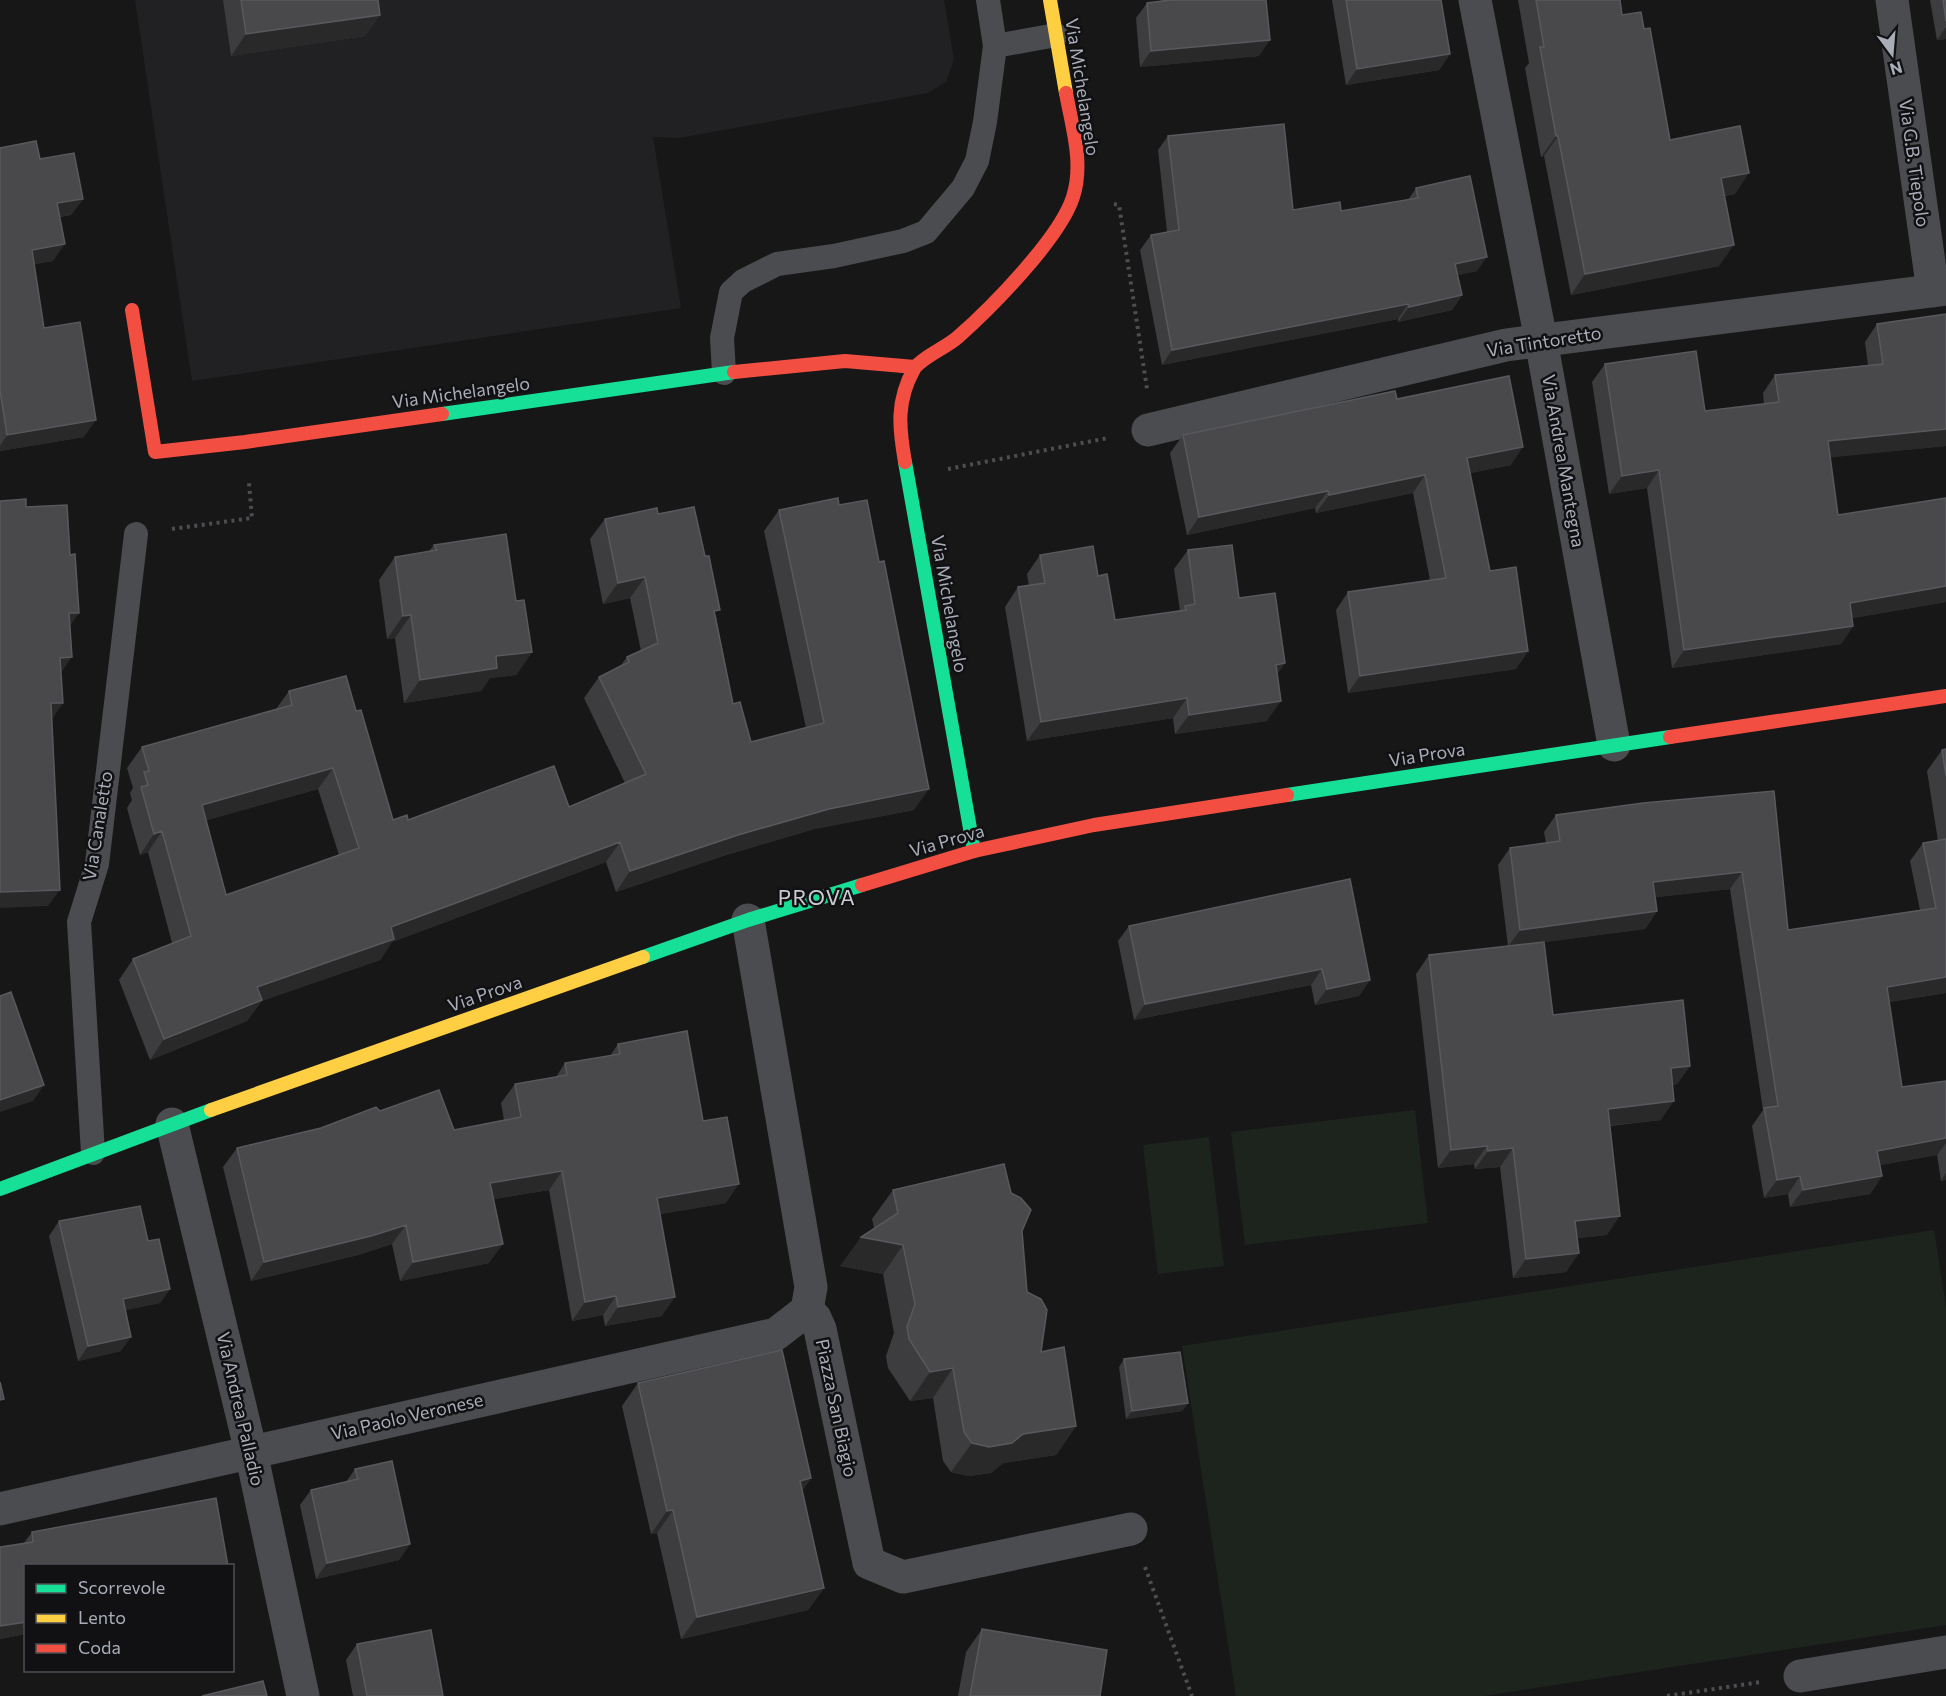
<svg xmlns="http://www.w3.org/2000/svg" width="1946" height="1696" viewBox="0 0 1946 1696" font-family="Commissioner,sans-serif">
<style>
.built{fill:#212123}
.green{fill:#1d241e}
.lines{fill:none;stroke-linecap:round;stroke-linejoin:round}
.path{stroke:#4d4e52;stroke-width:4;stroke-dasharray:3 4.5;stroke-linecap:butt}
.lane{stroke:#4b4c50;stroke-width:24}
.street{stroke:#4b4c50;stroke-width:33}
.fast{stroke:#16e098;stroke-width:14}
.slow{stroke:#ffcf43;stroke-width:14}
.jam{stroke:#f24e42;stroke-width:14}
.wall{fill:#3d3d3f;fill-rule:evenodd}
.shaded-wall{fill:#29292a}
.building{fill:#49494c;stroke:#58595d;stroke-width:1.5;fill-rule:evenodd}
.labels{text-anchor:middle;stroke-width:5;stroke-linejoin:round;paint-order:stroke}
.street-label{font-size:18px;fill:#a8adb8;stroke:#111113}
.quarter-label{font-size:21px;letter-spacing:1.5px;fill:#c9ccd4;stroke:#111113}
</style>
<rect width="100%" height="100%" fill="#171717"/>
<path class="built" d="M135,0H944L954,59L946,82L928,93L679,138L653,137L681,308L192,381Z"/>
<path class="green" d="M1415,1110L1428,1223L1245,1245L1231,1132Z
M1209,1137L1224,1266L1158,1274L1143,1145Z
M1934,1230L1946,1307V1625L1484,1696H1236L1182,1346Z"/>
<g class="lines">
<path class="path" d="M1114,204L1119,205L1147,389
M948,469L1108,438
M172,529L252,518L249,483
M1145,1567L1192,1696
M1667,1696L1761,1682"/>
<path class="lane" d="M988,0L995,46L1056,35
M724,373L722,338L731,292L743,281L777,264L834,256L903,241L926,232L963,188L977,161L985,122L995,46
M93,1153L79,922L97,864L136,534"/>
<path class="street" d="M1475,0L1541,340L1614,745
M1892,0L1933,291
M1148,430L1506,345L1946,289
M748,920L811,1287L807,1310
M172,1124L251,1452L303,1696
M807,1310L815,1318L820,1329L869,1563L903,1577L1131,1529
M0,1509L776,1334L807,1310
M1800,1676L1946,1652"/>
<path class="fast" d="M442,414L734,372
M905,462L974,851
M1287,795L1670,737
M643,957L748,920L862,885
M0,1189L211,1110"/>
<path class="slow" d="M1050,0L1066,93
M211,1110L643,957"/>
<path class="jam" d="M132,310L155,452L245,442L442,414
M734,372L845,361L915,367
M905,462C899,428 896,401 914,369C921,358 947,347 958,337C991,308 1060,238 1073,197C1084,163 1072,127 1066,93
M1670,737L1946,696
M862,885L974,851L1094,825L1287,795"/>
</g>
<path class="wall" d="M223,0H378L380,15L365,36L231,56Z
M1161,0H1266L1259,56L1140,67L1136,18L1147,3L1161,1Z
M1332,0H1441L1450,54L1439,70L1346,85Z
M1518,0H1620L1622,15L1644,29L1670,140L1735,194L1725,196L1719,266L1571,295L1544,156L1541,157L1525,68L1529,63Z
M1930,0H1946V39L1937,40Z
M1168,136L1293,210L1341,211L1408,200L1416,188L1477,271L1457,275L1462,295L1452,310L1398,322V319L1162,365L1140,250L1151,235L1167,232L1158,150Z
M0,148L40,159L83,199L71,215L60,217L53,261L34,264L44,328L84,437L0,451Z
M1946,314V446L1830,457L1838,515L1946,602L1852,618L1853,626L1841,644L1672,668L1647,488L1609,494L1592,382L1605,364L1705,411L1764,404L1763,393L1775,375L1868,365L1865,342L1877,324Z
M1397,399L1511,465L1470,473L1490,571L1528,651L1516,669L1348,693L1336,610L1348,592L1430,580L1413,493L1316,513L1315,508L1187,535L1170,453L1183,435Z
M779,510L914,810L814,829L723,856L616,892L606,862L392,942L380,960L261,1001L247,1021L150,1060L119,980L133,959L172,943L148,852L140,855L127,808L132,800L130,793L133,788L127,768L142,747L276,709L289,691L356,711L393,820H408L569,807L625,783L584,698L599,677L621,665L627,657L641,651L630,598L603,604L590,539L605,519L658,514L716,616L733,704L751,742L806,728L764,531ZM318,789L339,855L226,895L206,820Z
M434,545L516,601L532,652L516,675L490,678L481,691L404,703L395,638L387,639L379,580L395,557L429,551Z
M1188,550L1239,598L1285,663L1277,674L1267,721L1175,734L1173,718L1027,741L1005,607L1018,587L1029,586L1027,574L1040,555L1098,576L1115,620L1180,611L1174,569Z
M1946,749V993L1889,1002L1902,1087L1946,1081V1180L1941,1181L1937,1155L1880,1165L1882,1176L1870,1194L1790,1207L1788,1194L1764,1198L1752,1126L1763,1110L1730,889L1656,897L1657,911L1645,929L1544,942L1553,1015L1690,1066L1677,1084L1672,1085L1661,1120L1610,1126L1607,1235L1577,1238L1579,1253L1566,1272L1513,1278L1500,1167L1475,1169L1474,1164L1438,1168L1416,974L1429,955L1508,946L1498,865L1510,848L1546,843L1544,832L1556,815L1774,791L1788,930L1920,910L1910,861L1923,843L1938,841L1927,771L1942,750Z
M1129,926L1370,980L1359,996L1315,1005L1311,985L1134,1020L1118,941Z
M618,1044L703,1121L726,1203L660,1214L662,1316L605,1326L603,1315L572,1321L549,1190L494,1199L489,1263L400,1281L392,1244L358,1255L251,1281L223,1167L237,1148L321,1128L380,1111L454,1130L504,1120L501,1103L515,1084L556,1077L565,1063L610,1056Z
M893,1190L1011,1193L1022,1231L1027,1292L1041,1352L1076,1426L1056,1455L1003,1463L991,1473L969,1476L951,1472L943,1461L933,1398L910,1401L888,1368L886,1356L894,1333L883,1274L840,1266L874,1228L872,1219Z
M59,1221L148,1241L170,1289L160,1303L125,1310L121,1351L78,1361L49,1236Z
M1124,1359L1188,1403L1182,1411L1126,1419L1119,1367Z
M638,1383L811,1478L802,1491L824,1588L808,1610L681,1639L657,1533L651,1534L622,1406Z
M355,1469L410,1544L399,1560L316,1579L300,1505L311,1490L346,1482Z
M216,1498L26,1566V1634L0,1639V1547L24,1543L32,1532Z
M982,1629L1100,1696H958L966,1652Z
M357,1644L443,1696H353L346,1660Z"/>
<path class="shaded-wall" d="M380,15L365,36L231,56L246,34Z
M1946,27V39L1937,40Z
M1270,40L1259,56L1140,67L1151,51Z
M1450,54L1439,70L1346,85L1357,69Z
M1556,136H1558L1544,156L1541,157Z
M1749,173L1735,194L1707,199L1721,178Z
M83,199L71,215L45,220L57,203Z
M65,244L53,261L21,267L32,250Z
M1734,245L1719,266L1571,295L1585,274Z
M1487,257L1477,271L1445,278L1455,264Z
M1462,295L1452,310L1398,322L1409,307Z
M1408,304L1398,319L1162,365L1172,350Z
M96,420L84,437L0,451V446L7,435Z
M1946,429V446L1815,459L1828,441Z
M1523,447L1511,465L1455,476L1467,458Z
M1659,470L1647,488L1609,494L1622,476Z
M1425,475L1413,493L1316,513L1329,495Z
M1328,491L1315,508L1187,535L1199,517Z
M645,577L630,598L603,604L618,583Z
M1946,586V602L1837,621L1850,603Z
M69,613H79L67,630Z
M411,615L395,638L387,639L403,616Z
M1853,626L1841,644L1672,668L1684,650Z
M1528,651L1516,669L1348,693L1360,676Z
M532,652L516,675L490,678L481,691L404,703L420,680L496,656Z
M72,657L60,674V658Z
M1285,663L1271,683L1276,665Z
M1187,698L1173,718L1027,741L1041,722Z
M1281,701L1267,721L1175,734L1189,715Z
M51,703H63L52,719Z
M333,768L318,789L187,826L202,805Z
M929,789L914,810L814,829L723,856L616,892L630,871L738,835L829,809Z
M162,831L148,852L140,855L154,834Z
M620,842L606,862L392,942L380,960L262,1001L247,1021L150,1060L164,1039L257,987L391,927Z
M1742,872L1730,889L1641,899L1653,882Z
M60,890L48,906L0,908V892Z
M1657,911L1645,929L1508,947L1520,930Z
M1322,969L1311,985L1134,1020L1145,1004Z
M1946,977V993L1874,1004L1887,987Z
M1370,980L1359,996L1315,1005L1327,989Z
M1690,1066L1677,1084L1658,1087L1671,1068Z
M44,1085L33,1101L0,1112V1100Z
M1674,1101L1661,1120L1595,1127L1608,1109Z
M1946,1138V1143L1937,1155L1865,1168L1877,1151Z
M1487,1146L1474,1164L1438,1168L1451,1150Z
M1513,1148L1500,1167L1475,1169L1488,1151Z
M562,1171L549,1190L477,1202L490,1183Z
M1946,1173V1180L1941,1181Z
M1800,1176L1788,1194L1764,1198L1777,1180Z
M1882,1176L1870,1194L1790,1207L1803,1190Z
M739,1184L726,1203L644,1217L657,1198Z
M1620,1216L1607,1235L1562,1240L1575,1221Z
M406,1225L392,1244L358,1255L251,1281L264,1262Z
M861,1237L903,1245L883,1274L840,1266Z
M503,1244L489,1263L400,1281L413,1262Z
M1579,1253L1566,1272L1513,1278L1526,1259Z
M170,1289L160,1303L113,1313L123,1299Z
M616,1296L603,1315L572,1321L585,1302Z
M675,1297L662,1316L605,1326L618,1307Z
M131,1337L121,1351L78,1361L88,1346Z
M953,1368L933,1398L910,1401L930,1372Z
M1188,1403L1182,1411L1126,1419L1132,1411Z
M1076,1426L1056,1455L1003,1463L991,1473L969,1476L951,1472L972,1443Z
M811,1478L795,1501L800,1481Z
M673,1510L657,1533L651,1534L667,1511Z
M410,1544L399,1560L316,1579L327,1563Z
M824,1588L808,1610L681,1639L697,1617Z
M26,1622V1634L0,1639V1626Z"/>
<path class="building" d="M241,0H378L380,15L246,34Z
M1171,0H1266L1270,40L1151,51L1147,3Z
M1346,0H1441L1450,54L1357,69Z
M1536,0H1620L1622,15L1641,12L1644,29L1650,28L1670,140L1740,126L1749,173L1721,178L1734,245L1585,274L1558,136H1556L1540,47H1544Z
M1943,0H1946V21Z
M1284,124L1293,210L1340,202L1341,211L1418,198L1416,188L1470,176L1487,257L1455,264L1462,295L1409,307L1408,304L1172,350L1151,235L1179,230L1168,136Z
M36,141L40,159L74,153L83,199L57,203L65,244L32,250L44,328L80,322L96,420L7,435L0,390V148Z
M1946,314V429L1828,441L1838,515L1946,498V586L1850,603L1853,626L1684,650L1659,470L1622,476L1605,364L1696,351L1705,411L1779,402L1775,375L1883,364L1877,324Z
M1509,376L1523,447L1467,458L1490,571L1516,567L1528,651L1360,676L1348,592L1446,578L1425,475L1329,495L1328,491L1199,517L1183,435L1395,391L1397,399Z
M838,498L839,505L867,500L879,562L884,561L929,789L829,809L738,835L630,871L620,842L391,927L394,939L257,987L262,1000L164,1039L133,959L191,936L162,831L154,834L141,787L148,785L144,772L149,771L142,747L292,705L289,691L346,676L356,711L361,710L393,820L407,815L408,820L554,766L569,807L646,774L599,677L629,662L627,657L658,643L645,577L618,583L605,519L657,508L658,514L694,507L705,556H709L720,610L714,611L733,704L740,702L751,742L824,723L779,510ZM333,768L359,848L226,895L202,805Z
M26,499V507L67,505L70,555L75,554L79,613H69L72,657L60,658L63,703H51L60,890L0,892V501Z
M506,534L516,601L524,600L532,652L496,656L497,668L420,680L411,615L403,616L395,557L437,550L434,545Z
M1232,545L1239,598L1275,593L1285,663L1276,665L1281,701L1189,715L1187,698L1041,722L1018,587L1045,583L1040,555L1093,546L1098,576L1107,574L1115,620L1186,610L1185,606L1195,604L1188,550Z
M1946,749V776L1942,750Z
M1774,791L1788,930L1936,908L1923,843L1946,839V977L1887,987L1902,1087L1946,1081V1138L1877,1151L1882,1176L1803,1190L1800,1176L1777,1180L1764,1108L1778,1106L1742,872L1653,882L1657,911L1520,930L1510,848L1560,841L1556,815L1643,803Z
M1350,879L1370,980L1327,989L1322,969L1145,1004L1129,926Z
M1544,942L1553,1015L1683,1000L1690,1066L1671,1068L1674,1101L1608,1109L1620,1216L1575,1221L1579,1253L1526,1259L1513,1148L1488,1151L1487,1146L1451,1150L1429,955Z
M11,992L44,1085L0,1100V996Z
M687,1031L703,1121L727,1117L739,1184L657,1198L675,1297L618,1307L616,1296L585,1302L562,1171L490,1183L503,1244L413,1262L406,1225L371,1236L264,1262L237,1148L321,1128L376,1107L380,1111L439,1090L454,1130L521,1117L515,1084L567,1075L565,1063L620,1054L618,1044Z
M1004,1164L1011,1193L1021,1198L1031,1210L1022,1231L1027,1292L1041,1299L1047,1310L1041,1352L1064,1347L1076,1426L1023,1434L1012,1443L989,1447L972,1443L964,1432L953,1368L930,1372L909,1339L907,1327L915,1304L903,1245L861,1237L898,1213L893,1190Z
M140,1206L148,1241L159,1239L170,1289L123,1299L131,1337L88,1346L59,1221Z
M782,1350L811,1478L800,1481L824,1588L697,1617L673,1510L667,1511L638,1383Z
M1180,1352L1188,1403L1132,1411L1124,1359Z
M0,1382L4,1399L0,1400Z
M392,1461L410,1544L327,1563L311,1490L358,1479L355,1469Z
M216,1498L228,1566H26V1622L0,1626V1547L33,1542L32,1532Z
M982,1629L1107,1650L1100,1696H970Z
M431,1630L443,1696H367L357,1644Z
M263,1681L267,1696H202Z"/>
<g class="labels">
<g class="street-label">
<text transform="translate(1082 87) rotate(81)" y="6">Via Michelangelo</text>
<text transform="translate(1914 163) rotate(82)" y="6">Via G.B. Tiepolo</text>
<text transform="translate(1544 342) rotate(-9)" y="6">Via Tintoretto</text>
<text transform="translate(461 393) rotate(-8)" y="6">Via Michelangelo</text>
<text transform="translate(1563 461) rotate(80)" y="6">Via Andrea Mantegna</text>
<text transform="translate(949 604) rotate(80)" y="6">Via Michelangelo</text>
<text transform="translate(1427 755) rotate(-9)" y="6">Via Prova</text>
<text transform="translate(98 826) rotate(-81)" y="6">Via Canaletto</text>
<text transform="translate(947 841) rotate(-16)" y="6">Via Prova</text>
<text transform="translate(485 994) rotate(-19)" y="6">Via Prova</text>
<text transform="translate(836 1408) rotate(78)" y="6">Piazza San Biagio</text>
<text transform="translate(240 1409) rotate(77)" y="6">Via Andrea Palladio</text>
<text transform="translate(407 1417) rotate(-13)" y="6">Via Paolo Veronese</text>
</g>
<g class="quarter-label">
<text x="817" y="905">PROVA</text>
</g>
</g>
<rect x="24" y="1564" width="210" height="108" fill="#111113" stroke="#4d4f55" stroke-width="1.5"/>
<rect x="36" y="1584" width="30" height="9" fill="#16e098" stroke="#4d4f55" stroke-width="1.5"/>
<text x="78" y="1594" font-size="18" fill="#a8adb8">Scorrevole</text>
<rect x="36" y="1614" width="30" height="9" fill="#ffcf43" stroke="#4d4f55" stroke-width="1.5"/>
<text x="78" y="1624" font-size="18" fill="#a8adb8">Lento</text>
<rect x="36" y="1644" width="30" height="9" fill="#f24e42" stroke="#4d4f55" stroke-width="1.5"/>
<text x="78" y="1654" font-size="18" fill="#a8adb8">Coda</text>
<g transform="translate(1892 54) rotate(164)" stroke="#111113" stroke-width="4.5" paint-order="stroke">
<path d="M0-4.5L10 22L0 15L-10 22Z" fill="#a8adb8"/>
<text y="-9" font-size="16" font-weight="bold" text-anchor="middle" fill="#a8adb8">N</text>
</g>
</svg>
